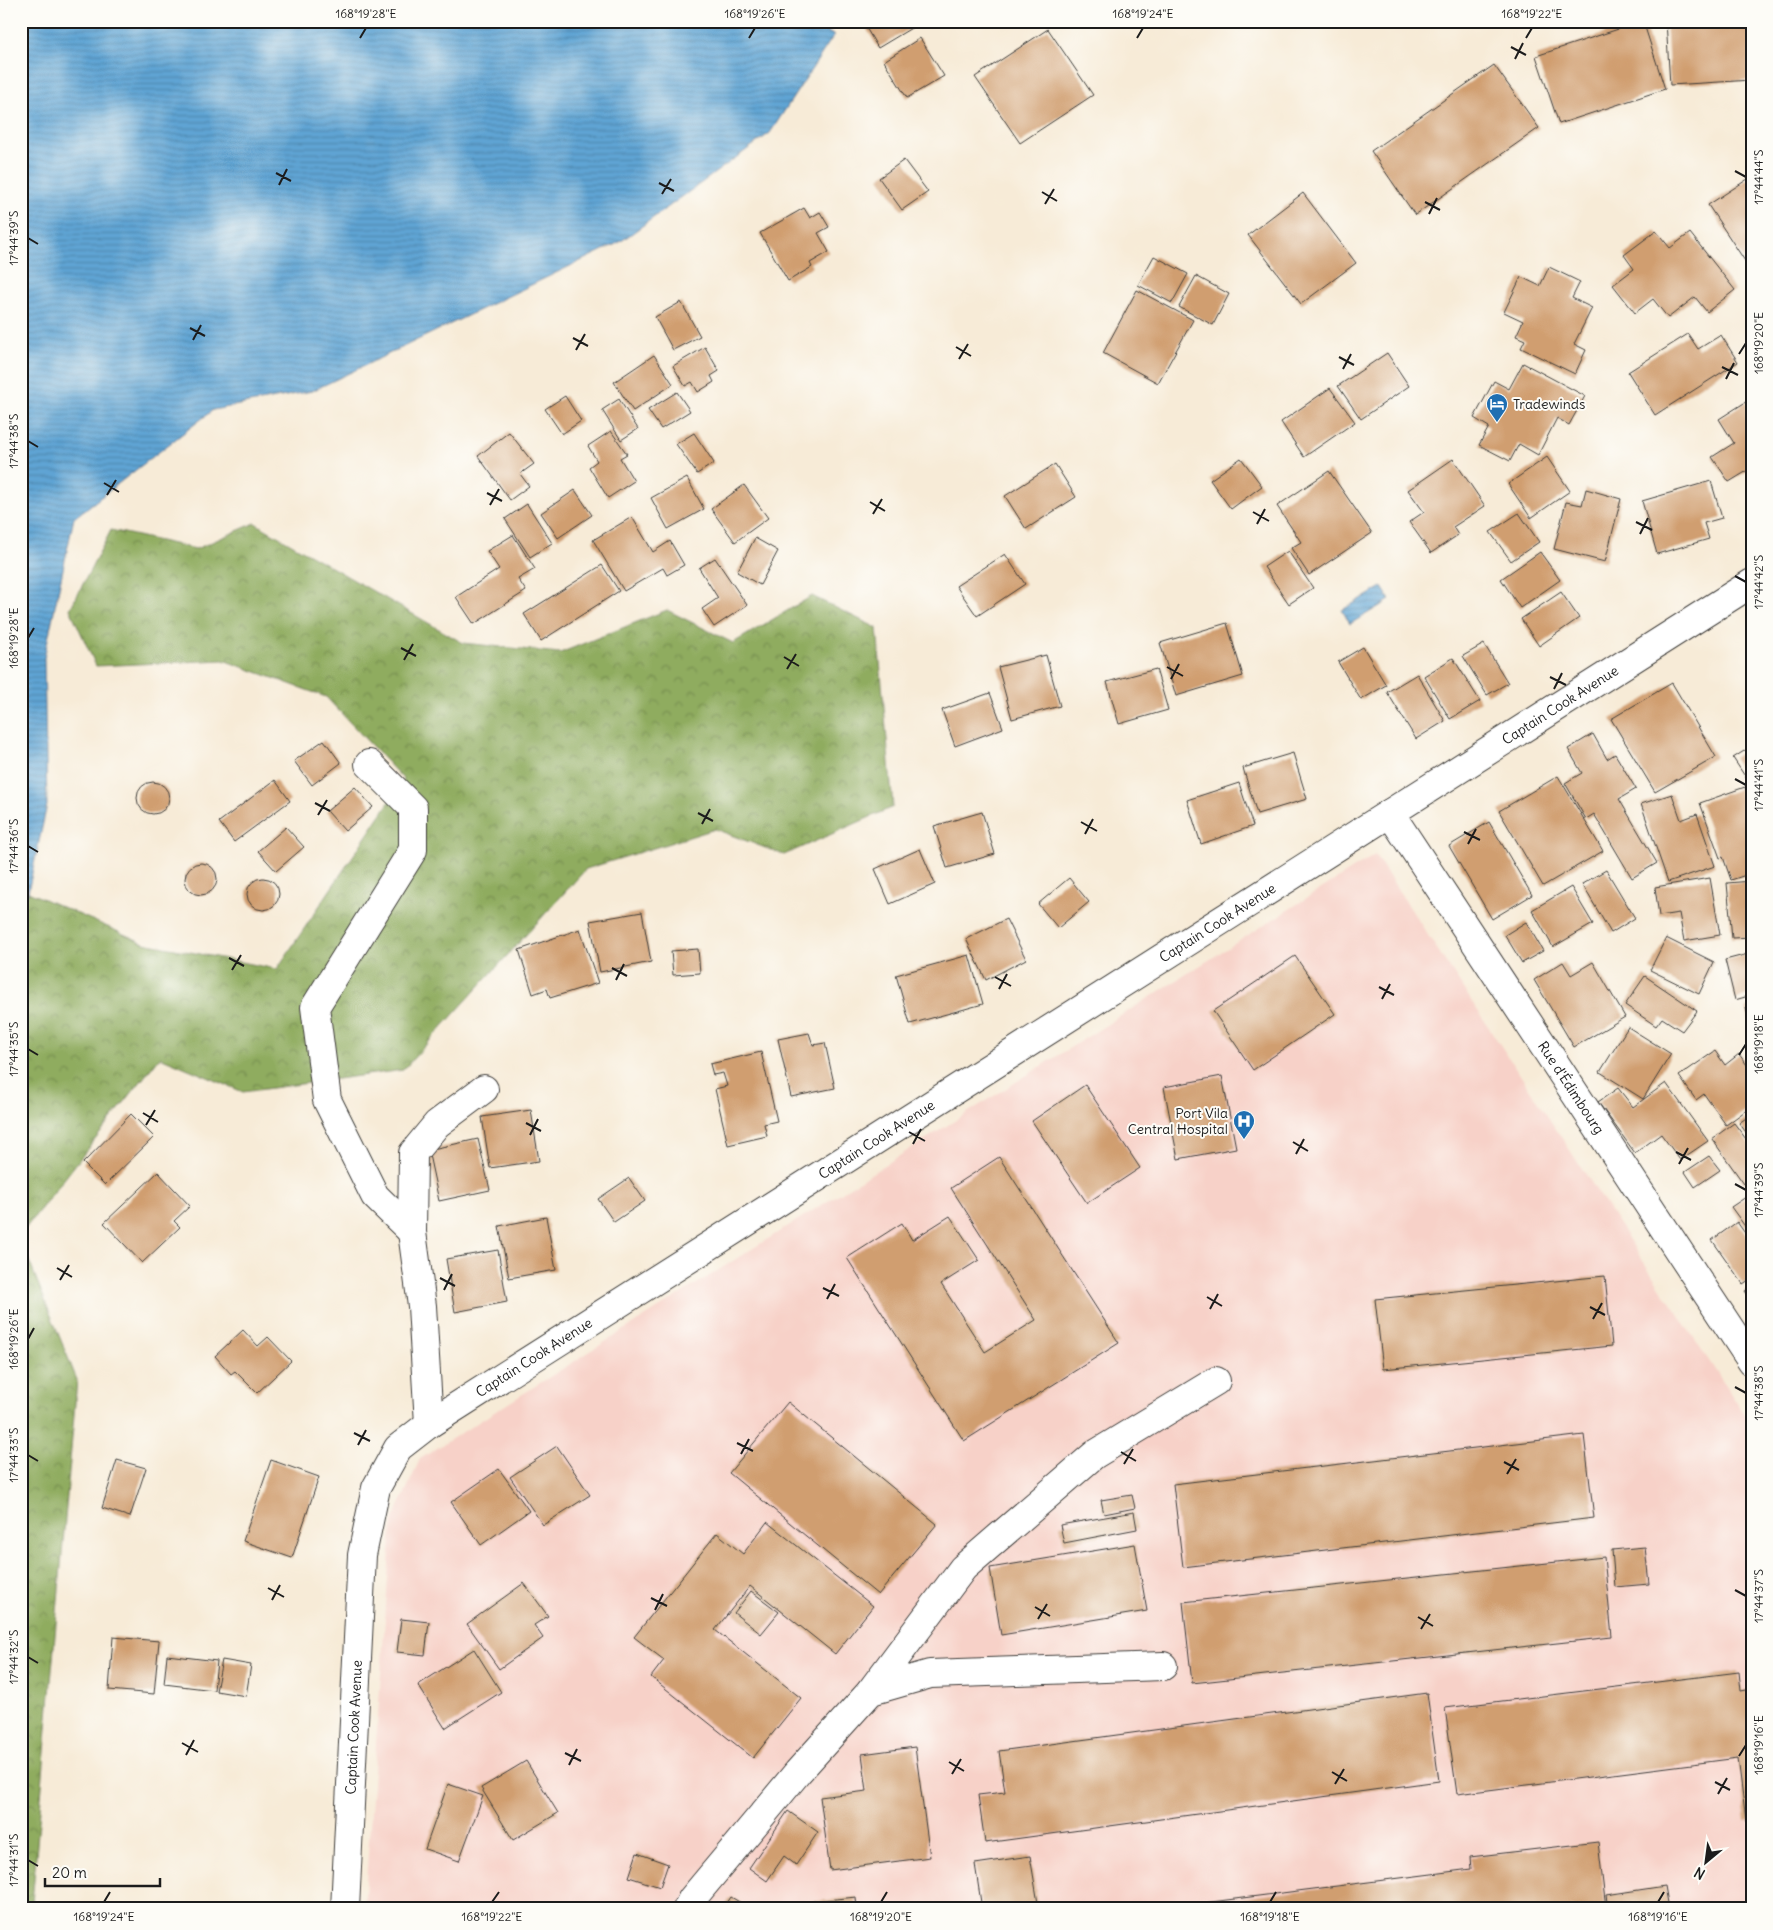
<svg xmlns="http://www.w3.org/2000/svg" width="1773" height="1930" viewBox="0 0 1773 1930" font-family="Delius,sans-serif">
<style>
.built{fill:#f7d1c8}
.forest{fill:url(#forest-crowns);stroke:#56643e}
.water{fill:url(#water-rules);stroke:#3e6078}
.building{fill:#d09e6f}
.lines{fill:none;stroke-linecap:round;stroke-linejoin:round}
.minor-casing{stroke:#3d3b38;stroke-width:30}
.minor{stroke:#fff;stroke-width:28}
.ticks{fill:none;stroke:#1c1c1c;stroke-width:2}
.labels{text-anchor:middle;stroke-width:4;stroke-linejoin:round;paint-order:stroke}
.poi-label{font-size:14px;fill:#1c1c1c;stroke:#fdfcf7;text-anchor:start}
.street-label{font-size:14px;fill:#1c1c1c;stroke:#fdfcf7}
.neatline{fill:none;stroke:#1c1c1c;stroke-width:2}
.ticks-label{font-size:12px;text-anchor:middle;fill:#1c1c1c}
</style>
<defs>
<pattern id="forest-crowns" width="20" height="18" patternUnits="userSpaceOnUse" patternTransform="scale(1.25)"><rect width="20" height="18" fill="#8fac5f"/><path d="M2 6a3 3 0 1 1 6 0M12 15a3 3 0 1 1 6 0" fill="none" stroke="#748b4e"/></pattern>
<pattern id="water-rules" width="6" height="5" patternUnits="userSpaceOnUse" patternTransform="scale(1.25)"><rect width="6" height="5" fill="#5fa4d4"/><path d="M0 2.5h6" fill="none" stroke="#4e85ab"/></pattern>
</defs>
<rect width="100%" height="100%" fill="#fdfcf7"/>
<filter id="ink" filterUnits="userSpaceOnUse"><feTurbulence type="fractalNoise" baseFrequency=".02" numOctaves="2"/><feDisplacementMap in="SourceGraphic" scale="10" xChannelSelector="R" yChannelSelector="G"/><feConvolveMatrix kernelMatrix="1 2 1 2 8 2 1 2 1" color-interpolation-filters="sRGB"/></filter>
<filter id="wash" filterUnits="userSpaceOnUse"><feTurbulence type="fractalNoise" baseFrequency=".0096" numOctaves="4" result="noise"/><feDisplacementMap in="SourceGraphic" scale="20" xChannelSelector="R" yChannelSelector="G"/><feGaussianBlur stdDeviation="1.12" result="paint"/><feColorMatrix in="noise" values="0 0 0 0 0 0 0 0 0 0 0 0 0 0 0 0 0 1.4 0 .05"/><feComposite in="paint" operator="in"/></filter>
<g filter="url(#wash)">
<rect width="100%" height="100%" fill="#f7ebd7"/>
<path class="built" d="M1375,855L1752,1426V1909H364L392,1523L420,1459Z"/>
<path class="forest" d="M255,523L463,643L560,653L667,610L733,643L812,596L877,628L893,807L784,855L715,829L586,869L403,1070L243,1092L160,1057L21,1234V907L28,892L144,943L277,969L404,780L326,697L223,660L96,666L70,609L111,530L196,549Z
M21,1241L77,1380L32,1903L26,1909H21Z"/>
<path class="water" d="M21,21H804L834,35L770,133L620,242L312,391L213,410L74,518L44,658L47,805L28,892L21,907Z
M1382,587L1390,600L1350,624L1342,610Z"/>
<g id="blocks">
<path class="building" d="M862,21H909L913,27L878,48Z
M1643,21L1665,89L1559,124L1536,56Z
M1666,21H1752V80L1670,85Z
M1048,29L1093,95L1020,143L975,77Z
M920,38L944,76L907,98L884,61Z
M1494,65L1539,128L1415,215L1371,151Z
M904,160L928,192L902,210L879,178Z
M1751,177L1752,256L1745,261L1708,205Z
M1303,193L1356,263L1301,304L1248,235Z
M804,208L810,218L820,212L829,227L818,233L829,252L810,263L812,267L788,281L760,233Z
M1656,231L1670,248L1690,233L1735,290L1707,312L1695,297L1668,318L1653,299L1635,313L1613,285L1634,269L1624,255Z
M1154,256L1188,274L1172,303L1138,285Z
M1549,267L1580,282L1572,298L1592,308L1574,344L1586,350L1575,374L1521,348L1525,340L1516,336L1523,321L1504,312L1521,277L1540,286Z
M1196,276L1229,294L1213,325L1179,307Z
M1137,290L1193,320L1158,383L1103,353Z
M681,302L700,336L673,350L655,317Z
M1688,334L1698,349L1721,335L1738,362L1655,415L1628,372Z
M705,347L719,371L711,376L714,382L698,392L692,382L685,386L673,366Z
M1387,353L1409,386L1361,419L1338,386Z
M654,355L673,384L633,411L614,382Z
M1523,363L1585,396L1569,425L1557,418L1538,455L1519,444L1510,461L1479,445L1489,427L1474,418L1494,381L1509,389Z
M1330,388L1355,422L1304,457L1281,422Z
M677,392L690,411L661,429L648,410Z
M565,396L581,421L562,434L545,409Z
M1752,398V468L1729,482L1712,457L1734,443L1719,419Z
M619,399L638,429L621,440L602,410Z
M611,431L627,454L620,458L634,481L608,498L589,467L597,461L588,446Z
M509,432L534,464L520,474L529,486L510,500L478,456Z
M694,433L714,463L697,474L676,444Z
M1547,457L1570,491L1531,518L1508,484Z
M1241,458L1262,486L1231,509L1210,480Z
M1453,459L1485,506L1453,527L1458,535L1431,553L1409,522L1424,512L1408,490Z
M1055,464L1076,497L1026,529L1005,496Z
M1329,471L1372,533L1309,575L1291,548L1301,542L1277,506Z
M687,478L704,509L668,529L651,498Z
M1711,481L1722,518L1704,523L1709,539L1657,554L1642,501Z
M744,485L768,518L735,542L711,509Z
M1586,489L1621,499L1605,562L1554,549L1566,502L1582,505Z
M575,490L592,515L558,538L541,513Z
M527,504L552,543L530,557L505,519Z
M1519,513L1539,542L1511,561L1490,532Z
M632,517L653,552L670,541L684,565L667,575L663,568L624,591L593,540Z
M513,535L535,569L518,579L526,591L474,624L456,597L499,569L487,551Z
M755,538L778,551L760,585L737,572Z
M1288,551L1313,588L1289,604L1264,567Z
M1540,552L1560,580L1520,608L1501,579Z
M1005,554L1025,584L977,616L956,586Z
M715,558L747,605L714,627L702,609L718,598L699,568Z
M602,565L619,591L541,641L524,614Z
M1561,592L1579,618L1539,646L1521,619Z
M1227,623L1243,676L1176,696L1160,643Z
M1484,644L1508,683L1487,695L1463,656Z
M1363,647L1386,685L1361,700L1338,662Z
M1046,655L1060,706L1012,719L998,667Z
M1453,658L1480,701L1450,719L1424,676Z
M1156,669L1168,710L1119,724L1107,682Z
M1417,674L1445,721L1416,739L1387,692Z
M1672,683L1716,757L1655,792L1611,719Z
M990,693L1003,728L955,746L942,710Z
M1593,734L1607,759L1615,754L1636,789L1619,799L1657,863L1632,878L1594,814L1586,819L1565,783L1582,773L1568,749Z
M324,740L341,763L312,785L294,761Z
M1752,746V787L1733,758Z
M1293,753L1307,799L1257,814L1243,768Z
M1558,776L1603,851L1543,886L1499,811Z
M275,780L290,801L234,842L219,822Z
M137 798a16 16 0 1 1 32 0a16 16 0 1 1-32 0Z
M1239,783L1253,826L1201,844L1187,800Z
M355,787L373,807L345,831L327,811Z
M1745,787L1752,807V873L1731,880L1723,857L1720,858L1700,803Z
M1672,794L1681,820L1697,814L1715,866L1668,882L1641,804Z
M982,812L995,854L947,868L934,826Z
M1489,822L1532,895L1492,919L1449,846Z
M286,827L304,847L276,871L258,851Z
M920,849L935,884L890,904L875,869Z
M185 879a16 16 0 1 1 32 0a16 16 0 1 1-32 0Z
M1606,870L1635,918L1611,933L1582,884Z
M247 894a16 16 0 1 1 32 0a16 16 0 1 1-32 0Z
M1069,878L1089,902L1058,928L1038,904Z
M1710,878L1720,935L1684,941L1679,913L1659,916L1655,887Z
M1752,881V937L1732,938L1727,883Z
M1571,887L1593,924L1553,947L1532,910Z
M642,912L651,962L600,972L590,921Z
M1006,919L1026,959L986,980L966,939Z
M1526,922L1543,951L1522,963L1505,935Z
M580,929L598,983L550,998L547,989L533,994L519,950Z
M1666,938L1714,962L1699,994L1650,970Z
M698,949L700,973L673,975L671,951Z
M1752,953V995L1735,1000L1725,960Z
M969,955L983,1004L910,1024L896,975Z
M1295,956L1335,1014L1253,1070L1213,1011Z
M1563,962L1571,975L1593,962L1625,1017L1574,1047L1534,980Z
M1645,976L1697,1011L1682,1031L1662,1018L1656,1026L1625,1005Z
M1752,1007V1027H1751L1746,1008Z
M1628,1027L1671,1054L1643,1099L1600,1072Z
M809,1033L813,1045L825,1043L835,1088L791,1097L778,1039Z
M1715,1051L1725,1065L1739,1054L1752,1072V1106L1726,1125L1704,1094L1696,1100L1679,1076Z
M761,1052L777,1121L764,1124L767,1136L728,1145L715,1089L727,1086L723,1073L713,1075L710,1064Z
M1222,1076L1236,1148L1178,1159L1164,1087Z
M1666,1083L1708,1141L1680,1160L1661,1134L1635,1153L1598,1102L1618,1088L1633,1107Z
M1085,1085L1140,1168L1087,1203L1032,1121Z
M531,1110L539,1161L490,1168L482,1117Z
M131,1114L154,1137L105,1185L83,1163Z
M1752,1114V1140L1739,1123Z
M1734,1123L1752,1147V1178L1744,1184L1712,1139Z
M478,1139L490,1190L439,1201L428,1150Z
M1709,1156L1720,1170L1695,1187L1685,1172Z
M999,1157L1119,1343L964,1441L847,1258L902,1223L912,1240L950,1216L979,1260L941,1284L985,1352L1036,1320L951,1188Z
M158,1172L190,1206L174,1221L180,1227L142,1263L104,1223Z
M629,1178L645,1201L614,1222L598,1199Z
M1752,1193V1236L1731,1207Z
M546,1217L556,1270L509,1278L499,1226Z
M1737,1222L1752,1243V1278L1743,1284L1712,1240Z
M498,1250L507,1302L455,1312L446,1259Z
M1605,1276L1612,1346L1383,1369L1375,1299Z
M1752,1286V1301L1745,1291Z
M243,1330L258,1346L268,1337L291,1361L257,1393L235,1371L231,1374L215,1356Z
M788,1402L937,1524L878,1595L729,1473Z
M1584,1435L1594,1518L1183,1567L1173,1484Z
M557,1446L590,1495L543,1525L510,1477Z
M117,1460L146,1468L130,1517L102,1508Z
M271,1460L319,1477L292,1558L243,1541Z
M499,1469L529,1511L481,1545L451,1502Z
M1132,1495L1135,1508L1104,1514L1101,1500Z
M1134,1512L1137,1529L1064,1543L1060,1525Z
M767,1522L873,1606L835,1654L750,1586L715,1630L801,1698L753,1758L651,1677L664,1660L634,1637L717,1533L743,1554Z
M1135,1544L1147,1611L1001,1635L990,1568Z
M1645,1547L1649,1584L1615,1587L1612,1550Z
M1604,1557L1612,1637L1192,1683L1183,1602Z
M524,1583L548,1616L534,1625L543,1638L499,1669L467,1624Z
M751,1591L779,1612L761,1634L734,1613Z
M401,1619L429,1622L425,1655L397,1652Z
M113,1637L159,1641L154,1694L109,1690Z
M474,1649L501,1692L445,1728L418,1685Z
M167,1655L217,1661L214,1690L164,1684Z
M222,1660L251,1665L246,1696L216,1691Z
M1739,1672L1741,1691L1752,1689V1723H1749L1752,1746V1820L1746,1821L1738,1758L1457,1794L1445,1708Z
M1427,1693L1439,1781L985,1843L978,1795L1005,1792L999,1751Z
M915,1747L930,1857L830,1870L820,1797L867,1791L862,1754Z
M526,1761L558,1813L513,1840L481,1788Z
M448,1784L483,1796L459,1861L425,1849Z
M788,1811L818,1832L796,1865L784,1856L767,1881L749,1868Z
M1598,1842L1606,1909H1156L1471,1869L1470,1857Z
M637,1853L668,1864L660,1887L629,1877Z
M1030,1856L1039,1909H982L975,1864Z
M1665,1886L1669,1909H1608L1606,1895Z
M731,1897L741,1903L737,1909H723Z
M856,1897L857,1909H798V1903Z"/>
</g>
</g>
<g filter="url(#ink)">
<use href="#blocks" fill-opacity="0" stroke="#3d3b38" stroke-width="1"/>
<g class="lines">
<g class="minor-casing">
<g id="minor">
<path d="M369,764L413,808V850L315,1007L327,1100L375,1196L412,1232"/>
<path id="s1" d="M1390,813L1752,1362"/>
<path d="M429,1424L422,1306L412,1232L413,1153L437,1124L484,1089"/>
<path d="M871,1691L963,1568L1094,1455L1216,1381"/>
<path id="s2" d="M345,1909L362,1555L376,1488L398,1448L429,1424L1752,583"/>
<path d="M687,1909L692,1899L798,1772L871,1691L930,1674L1163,1666"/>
</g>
</g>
<use href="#minor" class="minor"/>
</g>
</g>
<path class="ticks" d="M360,38L366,28M749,38L755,28M1137,38L1143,28M1526,38L1532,28M1511,47L1526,55M1515,59L1523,43M1735,171L1746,177M276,173L291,181M659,183L674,191M279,185L287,169M1042,192L1057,201M662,194L671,179M1425,202L1440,210M1045,204L1054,189M1429,214L1437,198M28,238L38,244M190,328L205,336M573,338L588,346M193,340L201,325M956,347L971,356M576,350L585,334M1739,354L1746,343M1339,357L1354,365M959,359L968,344M1722,367L1738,375M1343,369L1351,354M1726,379L1734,363M28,441L38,447M104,483L119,492M487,493L502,501M107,495L116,480M870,502L885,511M490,505L499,489M1253,512L1269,521M873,514L882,499M1636,522L1652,530M1257,524L1265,509M1640,534L1648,518M1735,576L1746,582M28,638L34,628M401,648L416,656M784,657L799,666M404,660L413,644M1167,667L1183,676M787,669L796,654M1550,677L1566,685M1171,679L1179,664M1554,689L1562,673M1735,779L1746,785M315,803L330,811M698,813L713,821M318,815L327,800M1081,822L1097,831M702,824L710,809M1464,832L1480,840M1085,834L1093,819M1468,844L1476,829M28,846L38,852M229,958L244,966M612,968L627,976M232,970L241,955M995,977L1011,986M616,980L624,964M1379,987L1394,995M999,989L1007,974M1382,999L1390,984M28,1049L38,1055M1739,1055L1746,1044M143,1113L158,1122M526,1123L541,1131M146,1125L155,1110M909,1132L925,1141M530,1135L538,1119M1293,1142L1308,1151M913,1144L921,1129M1676,1152L1691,1160M1296,1154L1304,1139M1679,1164L1688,1148M1735,1184L1746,1190M57,1268L72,1277M440,1278L455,1286M60,1280L69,1265M823,1288L839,1296M444,1290L452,1274M1207,1297L1222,1306M827,1299L835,1284M1590,1307L1605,1315M1210,1309L1218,1294M1593,1319L1602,1303M28,1339L34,1328M1735,1387L1746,1393M354,1433L370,1441M737,1443L753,1451M358,1445L366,1430M1121,1452L1136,1461M741,1454L749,1439M28,1455L38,1461M1504,1462L1519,1470M1124,1464L1133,1449M1507,1474L1516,1459M268,1588L284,1597M1735,1590L1746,1596M651,1598L667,1606M272,1600L280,1585M1035,1607L1050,1616M655,1610L663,1594M1418,1617L1433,1626M1038,1619L1047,1604M1421,1629L1430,1614M28,1657L38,1663M182,1743L198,1752M565,1753L581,1761M186,1755L194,1740M1739,1756L1746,1745M949,1762L964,1771M569,1765L577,1749M1332,1772L1347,1781M952,1774L961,1759M1715,1782L1730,1790M1335,1784L1344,1769M1718,1794L1727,1778M28,1860L38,1866M104,1902L110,1892M492,1902L499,1892M881,1902L887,1892M1270,1902L1276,1892M1658,1902L1664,1892"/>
<defs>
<g id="hotel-pin" transform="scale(1.125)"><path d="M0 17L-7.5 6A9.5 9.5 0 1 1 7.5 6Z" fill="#1f6fb2" stroke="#fdfcf7"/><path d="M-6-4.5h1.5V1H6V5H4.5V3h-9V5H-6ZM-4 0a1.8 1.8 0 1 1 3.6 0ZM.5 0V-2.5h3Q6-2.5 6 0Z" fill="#fff"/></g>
<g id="hospital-pin" transform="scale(1.125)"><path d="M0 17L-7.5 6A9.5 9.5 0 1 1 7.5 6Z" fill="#1f6fb2" stroke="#fdfcf7"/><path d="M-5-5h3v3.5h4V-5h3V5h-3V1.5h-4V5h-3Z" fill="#fff"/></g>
</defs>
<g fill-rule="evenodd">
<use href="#hotel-pin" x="1497" y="404"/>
<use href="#hospital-pin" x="1244" y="1121"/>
</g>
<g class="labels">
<g class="poi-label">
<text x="1513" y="409">Tradewinds</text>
<text x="1228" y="1118" text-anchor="end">Port Vila<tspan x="1228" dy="16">Central Hospital</tspan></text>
</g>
<g class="street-label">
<text dy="5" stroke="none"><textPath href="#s2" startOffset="1848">Captain Cook Avenue</textPath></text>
<text dy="5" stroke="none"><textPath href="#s2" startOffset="1442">Captain Cook Avenue</textPath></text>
<text dy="5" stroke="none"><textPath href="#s1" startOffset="329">Rue d'Édimbourg</textPath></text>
<text dy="5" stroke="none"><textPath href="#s2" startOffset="1038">Captain Cook Avenue</textPath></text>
<text dy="5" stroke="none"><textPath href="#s2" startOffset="632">Captain Cook Avenue</textPath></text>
<text dy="5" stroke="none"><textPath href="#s2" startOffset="182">Captain Cook Avenue</textPath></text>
</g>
</g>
<rect width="1773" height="1930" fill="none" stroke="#fdfcf7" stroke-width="55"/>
<g transform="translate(1706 1862) rotate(209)" stroke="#fdfcf7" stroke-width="4" paint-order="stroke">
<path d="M0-4L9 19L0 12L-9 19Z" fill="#1c1c1c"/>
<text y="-8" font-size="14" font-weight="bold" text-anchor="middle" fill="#1c1c1c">N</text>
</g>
<path d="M45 1878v8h115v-8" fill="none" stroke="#1c1c1c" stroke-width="2.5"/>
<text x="52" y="1878" font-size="15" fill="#1c1c1c" stroke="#fdfcf7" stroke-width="4" paint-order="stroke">20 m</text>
<rect x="28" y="28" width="1718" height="1874" class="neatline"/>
<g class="ticks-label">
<text x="366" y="18">168°19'28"E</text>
<text x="755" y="18">168°19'26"E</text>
<text x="1143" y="18">168°19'24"E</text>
<text x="1532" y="18">168°19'22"E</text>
<text transform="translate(1759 177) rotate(-90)" y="4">17°44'44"S</text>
<text transform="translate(14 238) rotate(-90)" y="4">17°44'39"S</text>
<text transform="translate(1759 343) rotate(-90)" y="4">168°19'20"E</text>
<text transform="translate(14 441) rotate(-90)" y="4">17°44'38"S</text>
<text transform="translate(1759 582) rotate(-90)" y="4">17°44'42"S</text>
<text transform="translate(14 638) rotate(-90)" y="4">168°19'28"E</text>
<text transform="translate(1759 785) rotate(-90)" y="4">17°44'41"S</text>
<text transform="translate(14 846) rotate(-90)" y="4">17°44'36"S</text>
<text transform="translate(1759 1044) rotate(-90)" y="4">168°19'18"E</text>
<text transform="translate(14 1049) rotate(-90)" y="4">17°44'35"S</text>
<text transform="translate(1759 1190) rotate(-90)" y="4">17°44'39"S</text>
<text transform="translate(14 1339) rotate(-90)" y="4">168°19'26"E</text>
<text transform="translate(1759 1393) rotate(-90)" y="4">17°44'38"S</text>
<text transform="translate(14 1455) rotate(-90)" y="4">17°44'33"S</text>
<text transform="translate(1759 1596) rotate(-90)" y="4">17°44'37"S</text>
<text transform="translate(14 1657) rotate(-90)" y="4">17°44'32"S</text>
<text transform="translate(1759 1745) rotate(-90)" y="4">168°19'16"E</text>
<text transform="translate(14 1860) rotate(-90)" y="4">17°44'31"S</text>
<text x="104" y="1921">168°19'24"E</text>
<text x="492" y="1921">168°19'22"E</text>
<text x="881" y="1921">168°19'20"E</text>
<text x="1270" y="1921">168°19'18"E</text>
<text x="1658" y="1921">168°19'16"E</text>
</g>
</svg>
